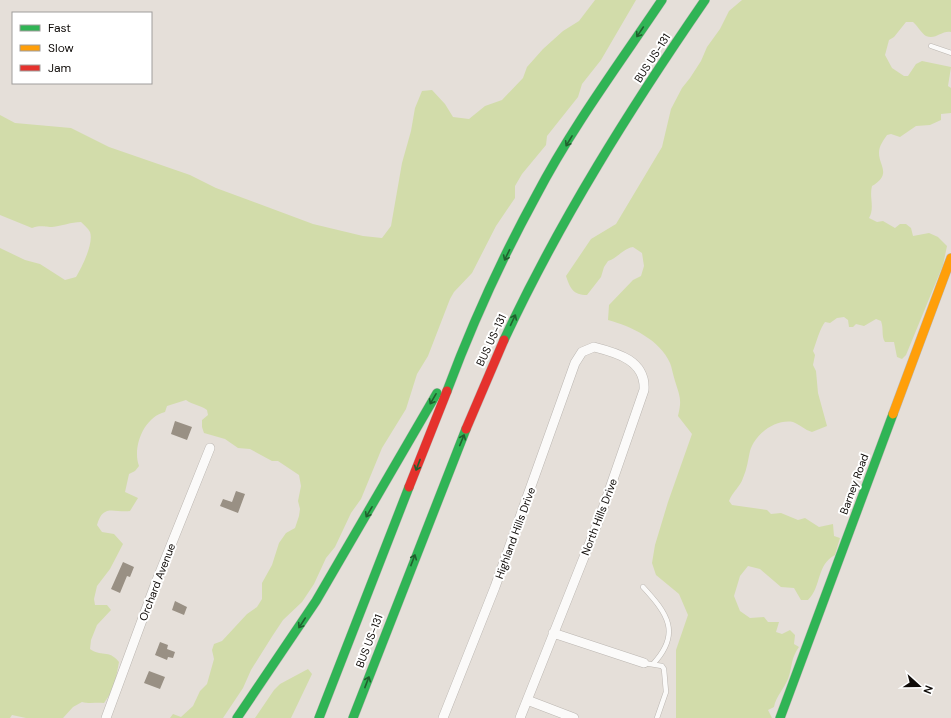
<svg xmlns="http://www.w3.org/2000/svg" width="951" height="718" viewBox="0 0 951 718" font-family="'DM Sans',sans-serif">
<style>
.green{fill:#d2dcaa}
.building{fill:#999084}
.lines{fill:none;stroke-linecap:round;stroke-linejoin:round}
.lane-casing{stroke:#bbb6b1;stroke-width:5.5}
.street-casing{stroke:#bbb6b1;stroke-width:10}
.fast-casing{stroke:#bbb6b1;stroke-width:10}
.slow-casing{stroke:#bbb6b1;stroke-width:10}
.jam-casing{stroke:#bbb6b1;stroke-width:10}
.lane{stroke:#fbfaf9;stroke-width:4.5}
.street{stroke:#fbfaf9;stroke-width:9}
.fast{stroke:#30b455;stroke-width:9}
.slow{stroke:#ff9f0a;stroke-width:9}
.jam{stroke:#e5322d;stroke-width:9}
.oneway{stroke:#20602e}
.labels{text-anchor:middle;stroke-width:4;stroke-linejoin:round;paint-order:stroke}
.street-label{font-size:11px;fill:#0f0b08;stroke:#fff}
</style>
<rect width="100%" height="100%" fill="#e5dfd9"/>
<path class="green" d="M595,0H636L601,60L582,84L578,97L547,136L546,145L522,174L515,186V198L496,226L472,273L454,292L450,299L428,356L417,374L406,409L382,448L361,499L351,513L335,547L326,558L314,584L302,602L283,620L273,635L251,670L243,688L223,718H170L173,714L181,717L193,706L200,691L207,684L214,659L212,650L214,644L222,641L247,614L257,607L262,599V583L272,565L279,543L286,533L295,528L299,516L300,509L298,501L301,486L299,475L278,461H272L250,449L238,448L225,439L204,433L202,427V420L208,415L207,410C200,405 193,405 186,400L167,406L165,412C144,417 132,447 139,466L135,471L129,474L125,492L138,498L130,511C114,513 103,503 97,525L102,532L114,534L123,544L110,569L97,586L94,599L95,605H107L111,610L97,625L91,640L90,649C100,657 109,649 119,662L114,688L104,703C96,702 90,704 82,702L73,707L63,718H26L12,715L10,718H0V248L25,260L40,264L65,280L76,277C82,267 94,243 90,232C88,228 84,225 81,222C71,222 62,226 52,227C42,227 42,225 32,228L0,215V115L15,123L71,128L109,147L190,175L216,188L313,224L363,236L382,238L391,226L402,163L411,131L415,108L422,91L432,90L445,104L453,117L469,119L485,106L502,100L523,78L527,67L543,49L563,31L579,21Z
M742,0H951V32C942,30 936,40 926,36C921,33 918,26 913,22H906L894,37L889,40L885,55L892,68L904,76H908L916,64L922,61L951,67L948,86L951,88V113L941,114V120L930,125L916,126L900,137L891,134L887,135C883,141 879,146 879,153C879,166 892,174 872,186C869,197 875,208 869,218L877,222L883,221L895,228L900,224H906L911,228L913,236L929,233L938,237L947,246L943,265L906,355L902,359L897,357L894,342H885C881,336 884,329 881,321L876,319L864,326L856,324L853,327H849L848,320L844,317L837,318L830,323L825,322C820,328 816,343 813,351L815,355L813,365L816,371L818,393L827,426L812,432C805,430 799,424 793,422C775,419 755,434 750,451C748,460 747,469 743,478C740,487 733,491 729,501L732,505L767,510L771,514L781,513L798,520L805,518L819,527L833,524L834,536L840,538L835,555C816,565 822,586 808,600H801L794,588L781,587L760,569L748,566L740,576L734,596L740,611L750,618L764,617L768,622H779L776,632L782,634L790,630L795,635L794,644L799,647C790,660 793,666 788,679C784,689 776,696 774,707L768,710L772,718H676V650L688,615L679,594L656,575L652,563L655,545L668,502L692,434L678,416C682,400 680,397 675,381C673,375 672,368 670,363C660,340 631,326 608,320L609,305L633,280L641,276L644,266L642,253L633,247C622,249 618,258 608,261L604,267L601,277L587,295C573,295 570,288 566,276L591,239L616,224L662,147L671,109L682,88L690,78L701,61L707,47L720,29L729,11Z
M308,669L312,674L291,718H255L274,690L280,684Z"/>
<path class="building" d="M175,421L192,427L187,440L171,434Z
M236,491L245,494L238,513L220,506L223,499L232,502Z
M123,562L134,567L130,577L127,576L120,593L111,589Z
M175,601L187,607L184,615L172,610Z
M160,642L168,645L167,649L175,652L173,658L168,657L167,660L155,655Z
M149,671L165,677L160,689L144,683Z"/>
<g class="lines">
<g class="lane-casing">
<path id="lane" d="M931,46L951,53
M643,587C667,613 682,633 653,664
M644,663L662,666L664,669L666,692L657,718"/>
</g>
<g class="street-casing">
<path id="street" d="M553,633L644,663
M527,700L574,718
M106,718L155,585L210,448
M443,718L495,587L575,363L582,352L594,347C618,353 646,361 644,390L600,517L520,718"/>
</g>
<g class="fast-casing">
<path id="fast" d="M504,340C560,220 630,109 705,0
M447,391C472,324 502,258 536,196C572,127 619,64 662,0
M237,718L316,601L437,393
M319,718L409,487
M353,718L466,429
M780,718L893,414"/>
</g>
<g class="slow-casing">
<path id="slow" d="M893,414L951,258"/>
</g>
<g class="jam-casing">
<path id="jam" d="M466,429L504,340
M409,487L447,391"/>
</g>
<use href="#lane" class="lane"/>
<use href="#street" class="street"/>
<use href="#fast" class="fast"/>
<use href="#slow" class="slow"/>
<use href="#jam" class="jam"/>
</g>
<defs><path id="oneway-shaft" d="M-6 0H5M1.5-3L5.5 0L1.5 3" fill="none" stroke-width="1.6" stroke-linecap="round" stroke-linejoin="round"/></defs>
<g class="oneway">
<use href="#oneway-shaft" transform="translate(640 32) rotate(124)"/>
<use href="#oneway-shaft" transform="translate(569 141) rotate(121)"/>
<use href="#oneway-shaft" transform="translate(507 255) rotate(116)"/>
<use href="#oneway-shaft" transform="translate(513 320) rotate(-65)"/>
<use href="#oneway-shaft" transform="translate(433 399) rotate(120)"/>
<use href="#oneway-shaft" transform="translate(462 440) rotate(-68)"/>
<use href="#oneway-shaft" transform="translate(418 465) rotate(111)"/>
<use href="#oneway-shaft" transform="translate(369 512) rotate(120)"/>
<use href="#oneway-shaft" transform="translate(413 560) rotate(-69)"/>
<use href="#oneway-shaft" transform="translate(302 623) rotate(123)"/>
<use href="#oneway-shaft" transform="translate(367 682) rotate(-69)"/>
</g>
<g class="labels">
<g class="street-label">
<text transform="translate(652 58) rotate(-57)" y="4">BUS US-131</text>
<text transform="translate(491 340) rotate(-65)" y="4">BUS US-131</text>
<text transform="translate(854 484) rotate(-70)" y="4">Barney Road</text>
<text transform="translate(599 517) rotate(-69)" y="4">North Hills Drive</text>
<text transform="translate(515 533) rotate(-70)" y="4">Highland Hills Drive</text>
<text transform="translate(157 582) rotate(-69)" y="4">Orchard Avenue</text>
<text transform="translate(369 641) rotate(-69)" y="4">BUS US-131</text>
</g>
</g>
<rect x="12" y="12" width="140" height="72" fill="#ffffff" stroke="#9f9d9c"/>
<rect x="20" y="25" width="20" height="6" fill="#30b455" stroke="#9f9d9c"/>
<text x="48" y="32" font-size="12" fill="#0f0b08">Fast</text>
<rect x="20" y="45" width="20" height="6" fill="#ff9f0a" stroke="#9f9d9c"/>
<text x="48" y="52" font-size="12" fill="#0f0b08">Slow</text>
<rect x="20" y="65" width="20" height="6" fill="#e5322d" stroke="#9f9d9c"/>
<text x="48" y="72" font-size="12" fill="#0f0b08">Jam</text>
<g transform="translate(919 686) rotate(111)" stroke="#ffffff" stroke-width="3" paint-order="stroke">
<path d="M0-3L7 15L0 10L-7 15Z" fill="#0f0b08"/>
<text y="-6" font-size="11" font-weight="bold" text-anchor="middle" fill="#0f0b08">N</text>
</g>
</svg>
